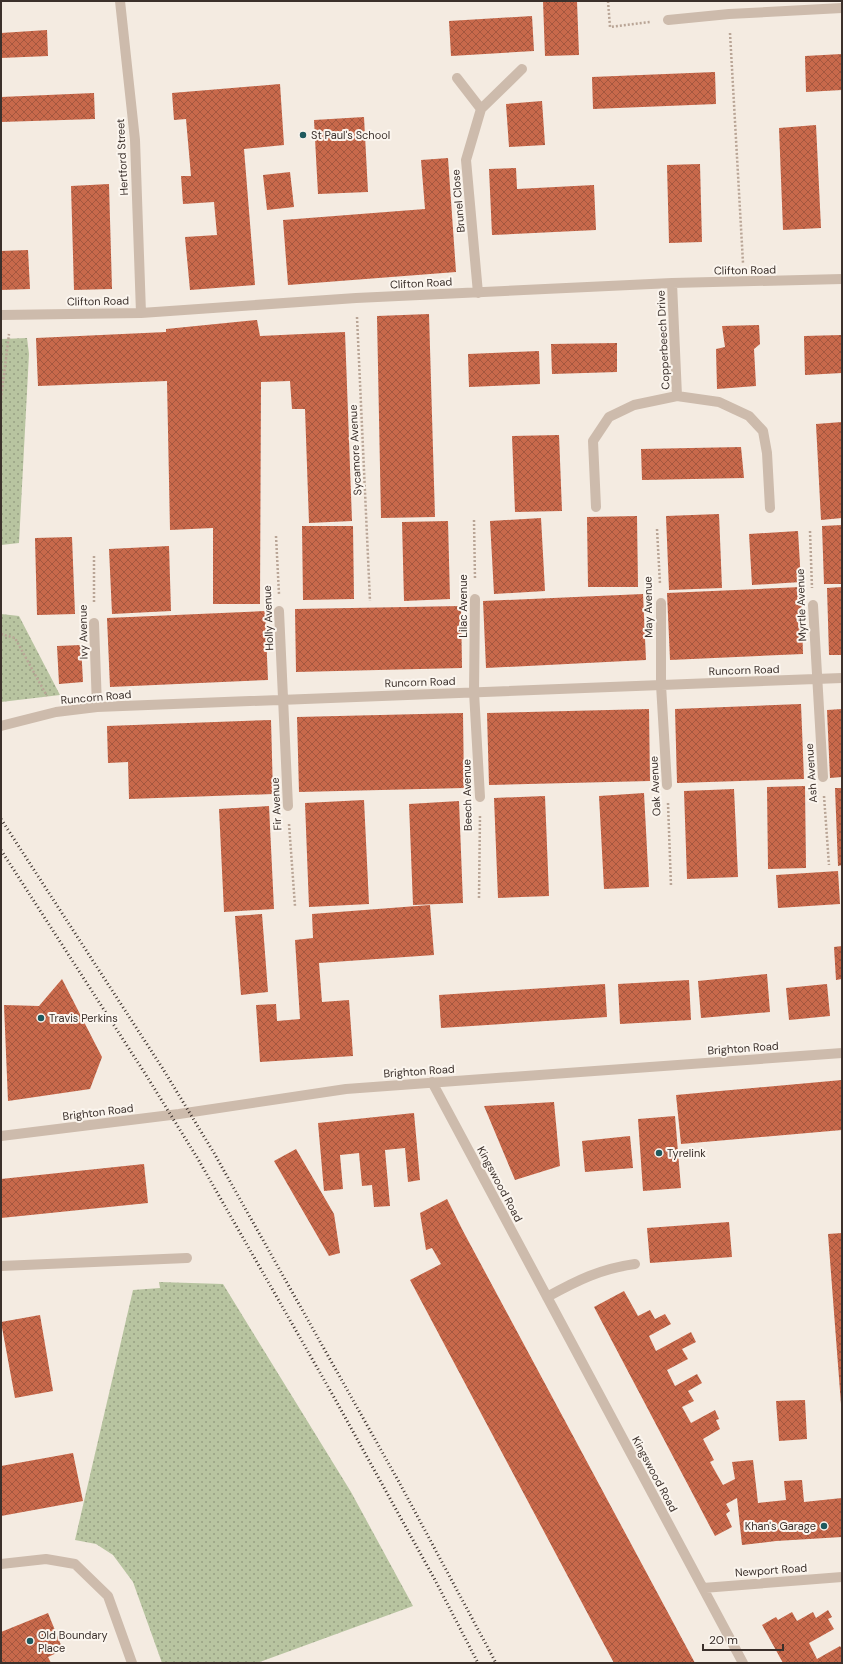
<svg xmlns="http://www.w3.org/2000/svg" width="843" height="1664" viewBox="0 0 843 1664" font-family="'DM Sans',sans-serif">
<style>
.grass{fill:url(#grass-dots)}
.building{fill:url(#building-cross-hatch)}
.lines{fill:none;stroke-linecap:round;stroke-linejoin:round}
.path{stroke:#b9a596;stroke-width:2.5;stroke-dasharray:2 2;stroke-linecap:butt}
.minor{stroke:#cdbbac;stroke-width:10}
.rail{stroke:#3b302b;stroke-width:3;stroke-dasharray:1 3;stroke-linecap:butt}
.poi-dot{fill:#1f5a5e;stroke:#fbf5ee;stroke-width:1.5}
.labels{text-anchor:middle;stroke-width:4;stroke-linejoin:round;paint-order:stroke}
.poi-label{font-size:11px;fill:#3b302b;stroke:#fbf5ee;text-anchor:start}
.street-label{font-size:11px;fill:#3b302b;stroke:#fbf5ee}
</style>
<defs>
<pattern id="grass-dots" width="8" height="8" patternUnits="userSpaceOnUse"><rect width="8" height="8" fill="#b8c4a0"/><path d="M2 2h.1M6 6h.1" fill="none" stroke="#97a083" stroke-width="1.8" stroke-linecap="round"/></pattern>
<pattern id="building-cross-hatch" width="8" height="8" patternUnits="userSpaceOnUse"><rect width="8" height="8" fill="#c8694b"/><path d="M0 0l8 8M0 8l8-8" fill="none" stroke="#a4573f"/></pattern>
</defs>
<rect width="100%" height="100%" fill="#f4ebe1"/>
<path class="grass" d="M27,338L29,354L19,543L1,545V339Z
M1,614L19,616L60,695L1,702Z
M159,1282L223,1284L351,1492L413,1606L257,1663H162L133,1582L113,1555L96,1544L75,1540L133,1290L160,1288Z"/>
<path class="building" d="M543,1H577L579,55L545,56Z
M532,16L534,51L451,56L449,21Z
M47,30L48,56L1,58V33Z
M842,54V90L806,92L805,56Z
M715,72L716,104L593,109L592,77Z
M280,84L284,145L244,149L255,285L190,290L185,237L217,235L214,202L183,204L181,176H191L186,119L174,120L172,93Z
M94,93L95,119L1,122V97Z
M542,101L545,145L509,147L506,104Z
M364,117L368,192L318,194L314,120Z
M816,125L821,228L783,230L779,128Z
M448,158L456,272L288,285L283,220L425,209L421,160Z
M700,164L702,242L669,243L667,165Z
M516,168L517,189L594,185L596,230L492,235L489,169Z
M290,172L294,207L267,210L263,175Z
M109,184L112,289L74,290L71,186Z
M28,250L30,289L1,290V251Z
M429,314L435,517L381,518L377,316Z
M257,320L260,336L345,332L352,521L309,523L305,409H292L290,381L261,382L260,604H213V528L170,530L167,381L38,386L36,338L166,332V329Z
M759,325L760,344L754,349L756,386L717,389L716,349L725,347L722,326Z
M842,335V373L805,375L804,336Z
M617,343V372L552,374L551,344Z
M539,351L540,384L469,387L468,354Z
M842,422V518L821,520L816,424Z
M559,435L562,511L515,512L512,436Z
M741,447L744,478L642,480L641,449Z
M719,514L722,588L669,590L666,516Z
M637,516L638,587H588L587,517Z
M541,518L545,591L494,594L490,521Z
M448,521L450,599L404,601L402,522Z
M842,525V584H824L822,526Z
M302,526H353L354,599L303,600Z
M798,531L801,582L752,585L749,534Z
M72,537L75,614L37,615L35,538Z
M169,546L171,611L112,614L109,549Z
M801,587L803,654L670,660L667,593Z
M842,587V655H829L827,588Z
M643,594L646,660L486,668L483,601Z
M461,606L462,668L296,672L295,609Z
M265,611L268,680L110,687L107,618Z
M81,645L83,682L59,684L57,646Z
M801,704L804,779L677,783L675,709Z
M649,709L650,781L489,785L487,713Z
M842,709V777L830,778L827,710Z
M463,713L464,788L299,792L297,717Z
M271,720L273,794L129,799L128,762L108,763L107,726Z
M805,786L806,868L768,869L767,787Z
M835,788H842V865L838,866Z
M734,789L738,877L687,879L684,791Z
M644,793L649,887L604,889L599,796Z
M545,796L549,896L498,898L494,798Z
M364,800L369,904L309,907L305,803Z
M459,801L463,903L413,905L409,804Z
M269,806L274,909L224,912L219,809Z
M838,871L840,904L778,908L776,875Z
M430,905L434,955L319,963L322,1002L349,1000L353,1056L260,1062L256,1005L276,1004L277,1021L300,1019L295,940L313,938L312,914Z
M262,914L268,992L241,995L235,916Z
M842,946V979L836,980L834,947Z
M767,974L770,1012L701,1018L698,981Z
M62,979L102,1057L90,1089L8,1101L4,1005L39,1006Z
M689,980L691,1020L620,1024L618,984Z
M605,984L607,1017L441,1028L439,995Z
M827,984L830,1016L789,1020L786,988Z
M842,1080V1130L681,1144L676,1095Z
M554,1102L560,1166L515,1180L484,1106Z
M414,1113L420,1180L408,1182L405,1148L385,1150L390,1206L374,1207L372,1185L362,1186L359,1153L340,1155L343,1189L324,1191L318,1123Z
M675,1116L681,1188L643,1191L638,1119Z
M630,1136L633,1168L585,1172L582,1141Z
M296,1149L334,1214L340,1253L329,1256L274,1161Z
M144,1164L148,1203L1,1218V1179Z
M447,1199L463,1231L695,1663H614L410,1280L441,1264L432,1248L426,1250L420,1213Z
M729,1222L732,1257L650,1263L647,1228Z
M842,1233V1404H841L828,1234Z
M624,1291L638,1316L650,1310L655,1319L665,1314L671,1324L649,1336L656,1351L691,1332L696,1342L682,1349L688,1359L667,1370L675,1386L697,1374L702,1383L688,1391L694,1401L682,1407L691,1423L715,1410L719,1419L716,1420L720,1429L703,1439L714,1460L710,1462L723,1485L735,1479L732,1462L753,1460L758,1503L786,1500L784,1481L802,1480L804,1502L842,1498V1537L776,1541L742,1545L737,1498L726,1504L730,1511L726,1514L732,1527L715,1536L594,1307Z
M40,1315L53,1391L15,1398L1,1322Z
M805,1400L807,1439L779,1441L776,1401Z
M73,1453L83,1501L1,1516V1466Z
M828,1610L832,1617L828,1619L834,1629L809,1643L817,1659L840,1646L842,1649V1663H783L762,1625L776,1617L778,1620L792,1612L797,1621L813,1612L816,1618Z
M48,1613L63,1650L48,1657L51,1663H1V1632Z"/>
<g class="lines">
<path class="path" d="M608,1L610,27L650,22
M730,33L743,263
M357,317L370,601
M1,399L9,334
M474,520L475,580
M657,529L660,584
M810,531L812,588
M276,536L279,594
M94,556V604
M1,634L15,638L47,696
M824,796L829,865
M668,803L671,886
M289,824L295,906
M479,898L480,814"/>
<path class="minor" d="M120,1L135,140L141,313
M668,20L729,14L842,8
M457,78L481,109
M672,283L677,396
M478,293L466,160L481,109L522,69
M1,315L141,313L356,298L672,283L842,279
M596,507L593,441L609,417L634,405L677,396L719,402L749,416L763,431L767,453L770,508
M475,599L474,692L480,797
M661,603V685L667,785
M813,605L823,777
M279,611L288,806
M94,623L97,707
M1,726L56,712L97,707L842,678
M432,1082L743,1663
M1,1136L179,1114L346,1089L842,1053
M1,1266L187,1258
M547,1297C578,1280 600,1269 635,1264
M1,1564L46,1559L75,1564L108,1596L132,1663
M703,1588L842,1577"/>
<path class="rail" d="M1,819L163,1069L214,1153L399,1482L496,1663
M1,850L146,1075L198,1159L335,1399L435,1580L478,1663"/>
</g>
<g class="poi-dot">
<circle cx="303" cy="135" r="4"/>
<circle cx="41" cy="1018" r="4"/>
<circle cx="659" cy="1153" r="4"/>
<circle cx="824" cy="1526" r="4"/>
<circle cx="30" cy="1641" r="4"/>
</g>
<g class="labels">
<g class="poi-label">
<text x="311" y="139">St Paul's School</text>
<text x="49" y="1022">Travis Perkins</text>
<text x="667" y="1157">Tyrelink</text>
<text x="816" y="1530" text-anchor="end">Khan's Garage</text>
<text x="38" y="1639">Old Boundary<tspan x="38" dy="13">Place</tspan></text>
</g>
<g class="street-label">
<text transform="translate(122 157) rotate(-93)" y="4">Hertford Street</text>
<text transform="translate(458 201) rotate(-95)" y="4">Brunel Close</text>
<text transform="translate(745 270) rotate(-1)" y="4">Clifton Road</text>
<text transform="translate(421 283) rotate(-3)" y="4">Clifton Road</text>
<text transform="translate(98 301) rotate(-1)" y="4">Clifton Road</text>
<text transform="translate(663 340) rotate(-93)" y="4">Copperbeech Drive</text>
<text transform="translate(355 450) rotate(-93)" y="4">Sycamore Avenue</text>
<text transform="translate(801 605) rotate(-92)" y="4">Myrtle Avenue</text>
<text transform="translate(463 606) rotate(-90)" y="4">Lilac Avenue</text>
<text transform="translate(648 607) rotate(-91)" y="4">May Avenue</text>
<text transform="translate(268 618) rotate(-92)" y="4">Holly Avenue</text>
<text transform="translate(83 632) rotate(-91)" y="4">Ivy Avenue</text>
<text transform="translate(744 670) rotate(-2)" y="4">Runcorn Road</text>
<text transform="translate(420 682) rotate(-2)" y="4">Runcorn Road</text>
<text transform="translate(96 697) rotate(-5)" y="4">Runcorn Road</text>
<text transform="translate(811 773) rotate(-94)" y="4">Ash Avenue</text>
<text transform="translate(655 786) rotate(-93)" y="4">Oak Avenue</text>
<text transform="translate(467 795) rotate(-91)" y="4">Beech Avenue</text>
<text transform="translate(276 804) rotate(-93)" y="4">Fir Avenue</text>
<text transform="translate(743 1048) rotate(-4)" y="4">Brighton Road</text>
<text transform="translate(419 1071) rotate(-4)" y="4">Brighton Road</text>
<text transform="translate(98 1112) rotate(-7)" y="4">Brighton Road</text>
<text transform="translate(500 1184) rotate(62)" y="4">Kingswood Road</text>
<text transform="translate(655 1474) rotate(62)" y="4">Kingswood Road</text>
<text transform="translate(771 1570) rotate(-4)" y="4">Newport Road</text>
</g>
</g>
<rect width="843" height="1664" fill="none" stroke="#3b302b" stroke-width="4"/>
<path d="M703 1644v6h80v-6" fill="none" stroke="#3b302b" stroke-width="2"/>
<text x="709" y="1644" font-size="12" fill="#3b302b" stroke="#fbf5ee" stroke-width="3" paint-order="stroke">20 m</text>
</svg>
